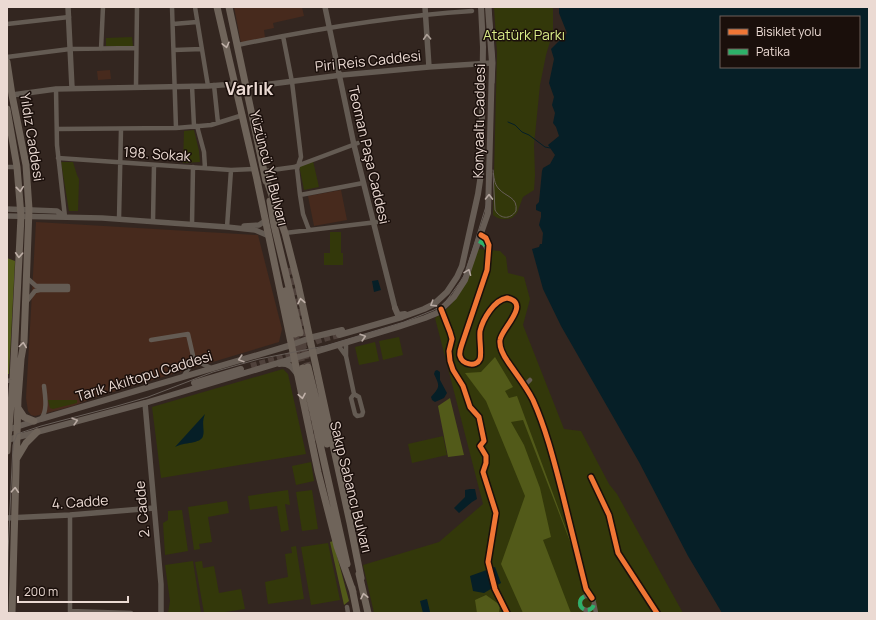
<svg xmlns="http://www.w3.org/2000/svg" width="876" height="620" viewBox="0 0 876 620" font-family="Manrope,sans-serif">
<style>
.built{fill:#472a1d}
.green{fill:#33380a}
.forest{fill:#525a19}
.water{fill:#061f27;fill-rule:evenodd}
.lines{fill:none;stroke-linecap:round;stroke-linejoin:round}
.stream{stroke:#061f27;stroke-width:1}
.secondary-tunnel{stroke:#4f413b;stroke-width:6;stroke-dasharray:6 3;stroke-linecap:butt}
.primary-tunnel{stroke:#4f413b;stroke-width:7;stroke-dasharray:7 3.5;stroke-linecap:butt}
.minor{stroke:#645b53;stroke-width:4.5}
.tertiary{stroke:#645b53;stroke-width:5.5}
.secondary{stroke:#675d55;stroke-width:6}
.primary{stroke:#6f645a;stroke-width:7}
.tram{stroke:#685f59;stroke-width:1}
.quiet{stroke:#2db169;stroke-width:4;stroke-dasharray:8 4;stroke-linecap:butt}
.cycleway-casing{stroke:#1a0f0b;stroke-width:8}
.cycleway{stroke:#f07635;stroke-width:5}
.oneway{stroke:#aea199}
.oneway2{stroke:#c0b1a9}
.oneway3{stroke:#b6a8a1}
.labels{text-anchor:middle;stroke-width:3;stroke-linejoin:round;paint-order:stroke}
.park-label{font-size:14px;fill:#d9ec88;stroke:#1a0f0b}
.street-label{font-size:14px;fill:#ebdad3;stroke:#1a0f0b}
.district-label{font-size:18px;font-weight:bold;fill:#ebdad3;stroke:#1a0f0b}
</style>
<rect width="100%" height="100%" fill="#332620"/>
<path class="built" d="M234,7H302L304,16L273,23L274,28L264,30L265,38L241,43Z
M110,70L111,79L98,80L97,71Z
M341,190L347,220L314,226L308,196Z
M36,222L258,235L282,329L279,342L93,398L73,406L39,415L35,416L31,415L28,411L26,398Z"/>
<path class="green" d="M494,7H553V32L546,55L540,85L534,145L535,175L534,190L523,197L517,213L512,218C505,220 499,220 493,215L497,53Z
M132,37L133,46H106V38Z
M194,130L199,151L200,162L183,163L184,131Z
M313,161L319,187L304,190L299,165Z
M61,162H73L77,175L79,179L78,211H69Z
M330,232H341V253H343V265H324V253H330Z
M478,249L500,251L506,257L508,273L524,277L530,299L523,325L564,429L581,431L609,484L617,494L683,613H374L363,565L439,542L483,504L435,318L450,306L466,281Z
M399,337L403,355L383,360L379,341Z
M375,342L379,361L359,365L355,347Z
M283,369L288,374L306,454L161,478L152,407Z
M48,400H77V403L53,409L50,408Z
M443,436L447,455L412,463L408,444Z
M311,462L314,481L296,485L292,466Z
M288,490L290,505L285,504L289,530L281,532L277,506L250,510L248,496Z
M312,490L318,529L302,531L296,492Z
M227,501L229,513L208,517L212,542L199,544L200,549L194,550L188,507Z
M182,510L188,551L165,555L163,523L168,520V511Z
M328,543L340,600L311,605L301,547Z
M296,546L304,599L268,604L265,582L288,577L285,554L292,553L291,547Z
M193,561L201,613H168L170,601L165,565Z
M202,561L203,568L214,566L219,593L241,589L245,609L219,613H204L195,562Z"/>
<path class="forest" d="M7,258L15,261L9,374H7Z
M495,357L513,387L505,391L509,398L517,396L583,575L523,420L511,422L524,445L540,488L551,537L543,540L571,613H523L501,564L525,496L486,401L465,373L481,372Z
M450,398L464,455L448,457L438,406Z
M333,541L349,601L344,605L330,542Z
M486,595L500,605L499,613H477L475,600Z"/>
<path class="water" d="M559,7H869V613H722L688,556L639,462L561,326L543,289L532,249L539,247L540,244H542L543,233L539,225L541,217V212L536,210V205L539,202L542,171L543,168L550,164L555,155L548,145L559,136L556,127L553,123L555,113L552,105L554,97L549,83L554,59L551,49L567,33L559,13ZM721,17H859V67H721Z
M378,280L381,290L374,292L372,281Z
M435,371L437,370L440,372V380L447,393L444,398L435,402L432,400L431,397C440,387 440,386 434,374Z
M205,414C201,424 205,429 203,436C201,444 184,442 175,447Z
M470,489H475L477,499L472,502L459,513L454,508L465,497V490Z
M495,567L501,583L484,593L473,591L470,576Z
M427,599L430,612L423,613L420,601Z"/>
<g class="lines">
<path class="stream" d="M508,122L515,125L522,132L529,135L545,147L550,148"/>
<path class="secondary-tunnel" d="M302,353C311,340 325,339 339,335
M251,366L291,355L297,352L301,347"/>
<path class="primary-tunnel" d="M289,268L304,333V340L301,347
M295,334L303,368
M302,342L308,367
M307,403L316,441"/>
<path class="minor" d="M172,7L176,128
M195,7L208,86
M7,24L69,17
M173,24L197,22
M283,36L292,82L301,157L297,169L300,195L303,214L309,230
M238,45C315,29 393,16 472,11
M101,49L103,7
M174,50L202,49
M7,57L70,49L135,48
M214,85L218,123
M136,86L137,7
M192,86L194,126
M56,89L57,145L65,217
M197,126L204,152L205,168
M57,129L176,128L211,125L243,115
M58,158L231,170L254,169
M7,167H17
M265,171L294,167L358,143
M300,195L363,183
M119,219L121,129
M153,221L154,165
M192,224L193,167
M227,227L231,170
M285,233L377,222
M481,235L486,238L489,245L487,270L462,344C461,347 459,352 460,356C462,364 476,368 480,359C482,353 479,339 480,331C483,319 494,300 507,298C532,303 501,329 500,340C499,348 503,355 508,362C516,374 526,386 533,400C546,429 554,461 562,492C570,524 578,557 586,589L592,598
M479,241L484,244L488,251
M27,301L35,291L40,290H68V286H36L27,278
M151,340L188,334L194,360L211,368
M346,343V356L354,394L351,398L355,414L357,416L362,415L363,412L359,397L354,394
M338,345L346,356
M183,377L194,360
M7,381L13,380
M525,385L530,380
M41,419C48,410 45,396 44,386
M70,515V613
M580 603a7 7 0 1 1 14 0a7 7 0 1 1-14 0Z
M594,603L596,613
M347,607L348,613
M70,611L131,613"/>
<path class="tertiary" d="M68,7L72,88
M325,7L354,145L395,308
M425,7L429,67
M247,87L342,75L429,67L492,63
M12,95L56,89L208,86L235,84
M7,209L57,211L65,217
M7,216L102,218L227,227L255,230L269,236
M244,226L259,225L265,221
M145,403L161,584V613
M7,518L70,515L154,508"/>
<path class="secondary" d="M395,308L398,315L405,314
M339,335L402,317L424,309L434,304L447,292L457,277L462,266L478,194L481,174L483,47L481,7
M279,364C288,363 292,366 297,374
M194,383L241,369
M7,430L41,419L288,346L313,337L342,330
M7,440L145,403L398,327L425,318L437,313L454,297L465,280L488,213L492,63L488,7"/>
<path class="primary" d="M217,7L258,184
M229,7L266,181
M7,62L12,95L26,165L29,209L24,342L21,359L18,399L12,613
M7,109L17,167L21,216L13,380L7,451
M266,178L285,233L298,284L350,523L361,578
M257,180L318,472L337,546L353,592
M270,201L274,225L300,333
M285,291L295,334
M308,367L327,444
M303,368L347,564
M18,408L24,417L34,421
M17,458L26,443L37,432
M359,574L368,613
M352,588L357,613"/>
<path class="tram" d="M491,7L495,63L494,83
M493,170C494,177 494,184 499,189C506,197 518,197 516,211C510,220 500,219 495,210L493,173
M7,613L8,552L13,445L17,434L41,426L117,406L148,397L213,372L259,359L325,346L404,322L434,310L444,304L460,282L465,274L487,203L490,75"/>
<path class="quiet" d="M479,241L484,244L487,249
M580 603a7 7 0 1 1 14 0a7 7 0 1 1-14 0Z"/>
<g class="cycleway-casing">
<path id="cycleway" d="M481,235L486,238L489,245L487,270L462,344C461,347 459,352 460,356C462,364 476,368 480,359C482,353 479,339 480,331C483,319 494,300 507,298C532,303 501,329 500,340C499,348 503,355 508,362C516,374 526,386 533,400C546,429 554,461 562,492C570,524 578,557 586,589L592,598
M441,309L450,332L452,339L449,351L450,361L453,370L463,386L470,407L479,417L484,441L480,446L486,456V463L483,472L496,513L488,562L495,589L507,613
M591,477L609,515L618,553L657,613"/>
</g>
<use href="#cycleway" class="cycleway"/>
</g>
<defs><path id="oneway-chevron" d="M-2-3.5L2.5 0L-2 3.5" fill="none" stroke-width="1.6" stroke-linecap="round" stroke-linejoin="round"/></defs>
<use class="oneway" href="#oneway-chevron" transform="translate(427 37) rotate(-93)"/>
<g class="oneway2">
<use href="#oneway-chevron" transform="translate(226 45) rotate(77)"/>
<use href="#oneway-chevron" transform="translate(20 189) rotate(84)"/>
<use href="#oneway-chevron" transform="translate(19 255) rotate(93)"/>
<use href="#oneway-chevron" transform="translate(301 301) rotate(-101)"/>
<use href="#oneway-chevron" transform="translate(23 345) rotate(-82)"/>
<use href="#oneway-chevron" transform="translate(302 396) rotate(80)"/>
<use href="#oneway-chevron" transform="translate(15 490) rotate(-87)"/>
<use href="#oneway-chevron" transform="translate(364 596) rotate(-102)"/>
</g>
<g class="oneway3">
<use href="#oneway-chevron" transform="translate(489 197) rotate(-89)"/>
<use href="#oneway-chevron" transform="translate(468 272) rotate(-69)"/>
<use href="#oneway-chevron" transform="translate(433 304) rotate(148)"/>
<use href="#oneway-chevron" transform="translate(363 337) rotate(-17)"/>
<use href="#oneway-chevron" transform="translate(241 359) rotate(163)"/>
<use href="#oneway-chevron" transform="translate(75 421) rotate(-16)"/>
</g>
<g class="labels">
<g class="park-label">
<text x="524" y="40">Atatürk Parkı</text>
</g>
<g class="street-label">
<text transform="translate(368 61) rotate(-6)" y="5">Piri Reis Caddesi</text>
<text transform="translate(479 121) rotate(-89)" y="5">Konyaaltı Caddesi</text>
<text transform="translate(32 137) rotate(81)" y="5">Yıldız Caddesi</text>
<text transform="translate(157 154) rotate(4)" y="5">198. Sokak</text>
<text transform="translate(369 155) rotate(77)" y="5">Teoman Paşa Caddesi</text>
<text transform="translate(269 168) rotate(76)" y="5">Yüzüncü Yıl Bulvarı</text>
<text transform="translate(144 376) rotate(-17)" y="5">Tarık Akıltopu Caddesi</text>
<text transform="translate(351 487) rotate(76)" y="5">Sakıp Sabancı Bulvarı</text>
<text transform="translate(80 502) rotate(-4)" y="5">4. Cadde</text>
<text transform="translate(142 509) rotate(-95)" y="5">2. Cadde</text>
</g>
<g class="district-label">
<text x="249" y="95">Varlık</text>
</g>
</g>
<rect width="876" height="620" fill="none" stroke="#ebdad3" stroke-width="16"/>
<rect x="720" y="16" width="140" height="52" fill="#1a0f0b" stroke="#6e605b"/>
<rect x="728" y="29" width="20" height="6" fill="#f07635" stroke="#6e605b"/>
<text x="756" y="36" font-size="12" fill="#ebdad3">Bisiklet yolu</text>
<rect x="728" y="49" width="20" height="6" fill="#2db169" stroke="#6e605b"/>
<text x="756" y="56" font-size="12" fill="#ebdad3">Patika</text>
<path d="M18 596v6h110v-6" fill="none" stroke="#ebdad3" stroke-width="2"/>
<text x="24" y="596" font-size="12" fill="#ebdad3" stroke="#1a0f0b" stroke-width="3" paint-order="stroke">200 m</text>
</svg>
